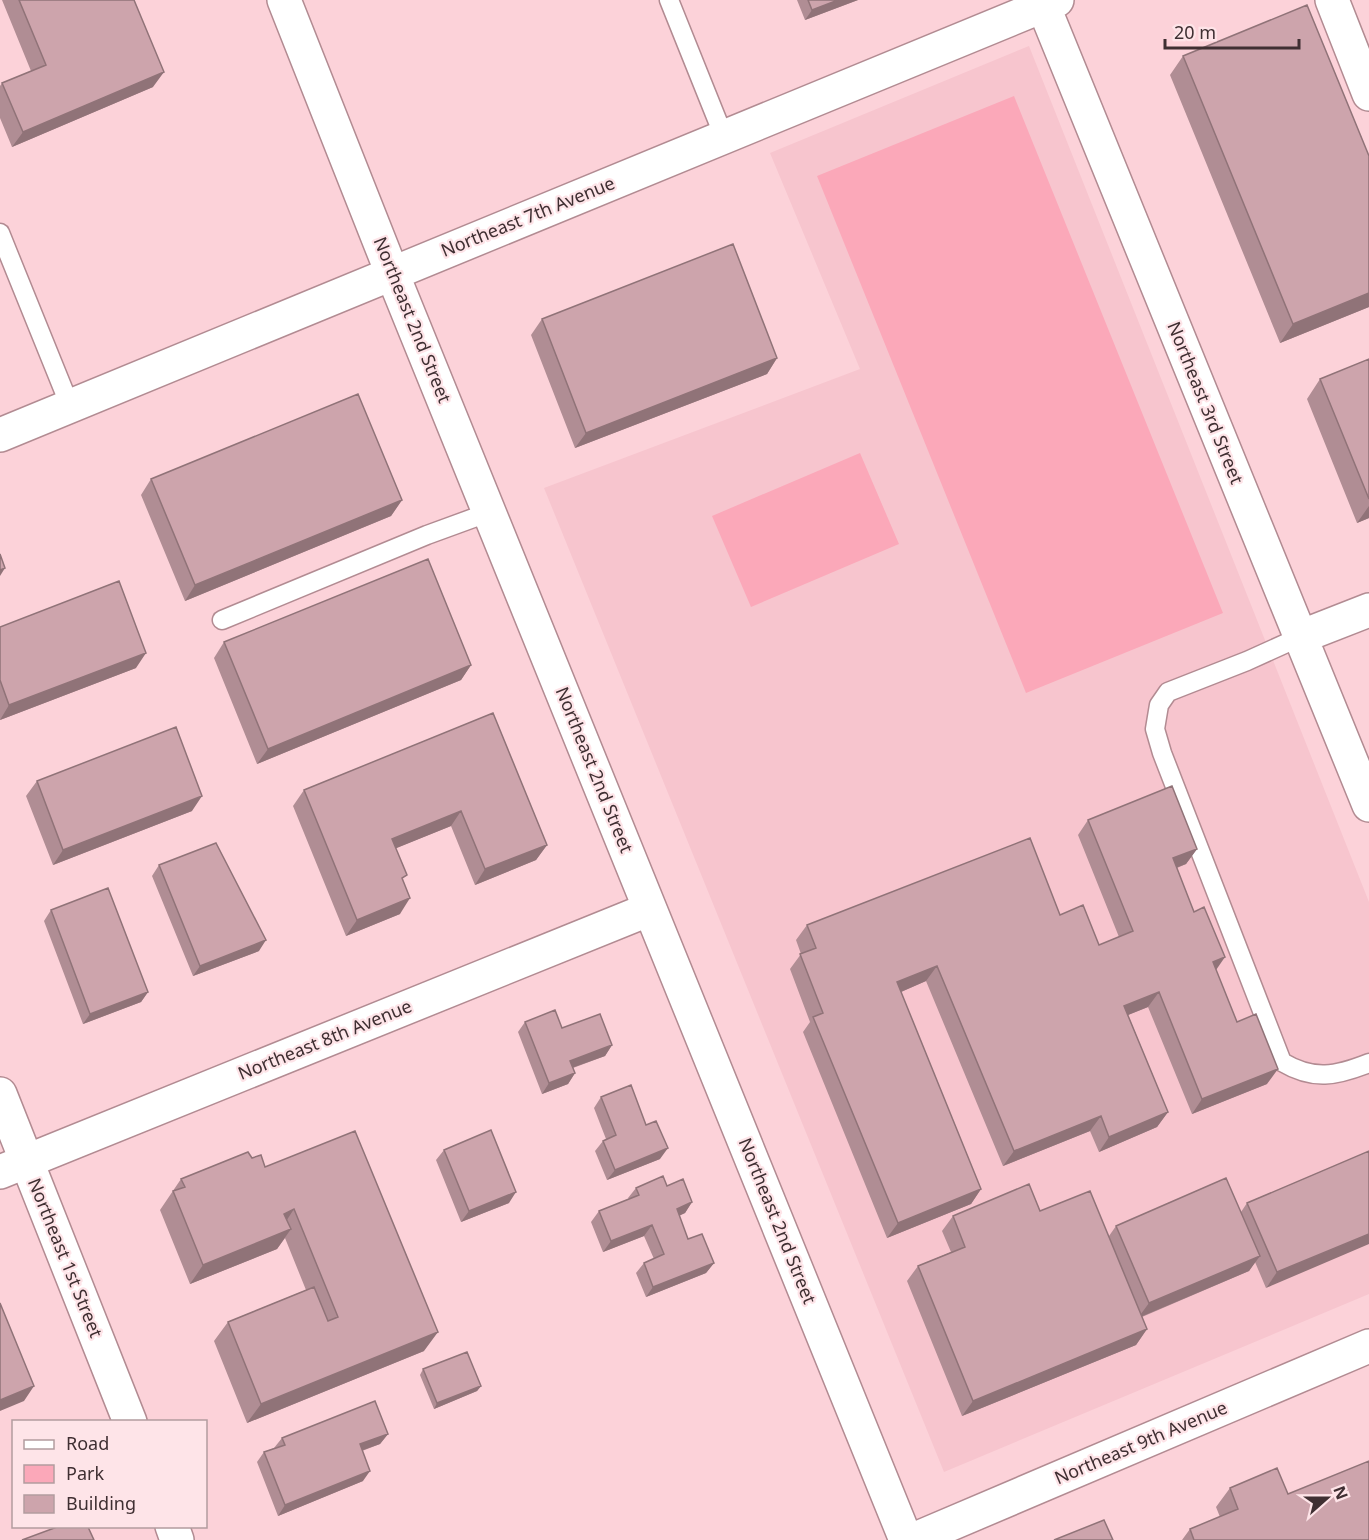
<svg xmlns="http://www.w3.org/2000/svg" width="1369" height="1540" viewBox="0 0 1369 1540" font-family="'Noto Sans',sans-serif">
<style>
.built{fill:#f7c5ce}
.green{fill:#fba8b9}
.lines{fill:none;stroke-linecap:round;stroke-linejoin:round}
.lane-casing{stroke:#b28b92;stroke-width:21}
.street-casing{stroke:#b28b92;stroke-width:36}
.lane{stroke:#fff;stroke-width:18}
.street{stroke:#fff;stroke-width:33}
.wall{fill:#b08d94}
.shaded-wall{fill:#907378}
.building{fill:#cda4ac;stroke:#907378;stroke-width:1.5}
.labels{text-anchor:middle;stroke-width:4.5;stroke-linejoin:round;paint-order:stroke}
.street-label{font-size:18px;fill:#3f2f32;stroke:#fee4e8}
</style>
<rect width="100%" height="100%" fill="#fcd2d9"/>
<path class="built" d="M1029,46L1369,902V1294L944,1472L544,488L860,369L770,153Z"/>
<path class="green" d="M1014,96L1223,613L1026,693L817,176Z
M860,453L899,544L751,607L712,516Z"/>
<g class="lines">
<g class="lane-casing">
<path id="lane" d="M669,0L724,137
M0,233L70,406
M222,620L427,535L490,512
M1300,637L1247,661L1168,692L1159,705L1155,729L1162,753L1282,1062C1314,1081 1336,1076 1369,1063"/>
</g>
<g class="street-casing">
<path id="street" d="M284,0L392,273L906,1540
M1041,0L1369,805
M1332,0L1369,94
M0,435L1057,0
M1300,637L1369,610
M0,1094L130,1422
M0,1172L650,909
M172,1526L177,1540
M913,1540L1369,1346"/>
</g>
<use href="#lane" class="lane"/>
<use href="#street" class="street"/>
</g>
<path class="wall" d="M2,0H134L153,87L12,147L0,118V86L2,83L31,71Z
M797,0H858L805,20Z
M1183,56L1369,156V307L1280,343L1170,75Z
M542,319L777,358L767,374L575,448L531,335Z
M1369,359V518L1357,523L1307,399L1320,379Z
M151,479L402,500L391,516L185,601L141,495Z
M0,627L136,668L0,720Z
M224,642L471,665L461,680L257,764L214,658Z
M493,713L547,845L536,860L475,885L451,826L396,848L403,881L400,914L346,936L293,806L304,790Z
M37,781L192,811L53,865L26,796Z
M1088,820L1197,849L1186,864L1177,868L1216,970L1237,1022L1267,1084L1192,1114L1148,1007L1128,1015L1168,1112L1157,1127L1099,1152L1090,1131L1003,1166L926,981L901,992L981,1189L971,1204L887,1238L803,1032L810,1022L790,969L801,954L796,940L807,925L1060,915L1099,945L1119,937L1078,835Z
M159,865L259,951L193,976L152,876Z
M51,910L148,992L141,1002L83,1024L44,921Z
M525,1022L562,1028L612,1045L605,1056L573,1068L575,1073L568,1084L542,1094L518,1032Z
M601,1097L646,1125L660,1159L607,1180L595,1151L603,1141L606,1139L594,1108Z
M444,1150L509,1203L461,1222L436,1160Z
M1369,1151L1266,1288L1255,1262L1249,1271L1142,1317L1147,1329L1136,1345L962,1416L907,1281L918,1266L951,1252L942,1231L953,1216L1040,1211L1109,1236L1116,1226L1241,1212L1247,1203Z
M252,1158L265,1167L424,1351L247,1423L214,1341L228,1322L306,1290L285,1238L277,1249L190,1284L160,1210L181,1179Z
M667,1186L692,1202L685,1213L679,1216L688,1239L714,1263L706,1273L646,1297L636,1273L644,1263L654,1259L644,1236L603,1252L591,1222L599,1211L629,1199L628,1198L636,1188Z
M423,1369L481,1386L477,1391L434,1409L420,1375Z
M388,1434L380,1444L362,1451L363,1481L278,1516L257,1462L264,1452L274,1448L282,1438Z
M1230,1488L1288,1494L1369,1540H1182L1190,1529L1220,1517L1216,1507Z"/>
<path class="shaded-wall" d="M838,0H858L805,20L812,10Z
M164,72L153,87L12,147L23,132Z
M1369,293V307L1280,343L1293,324Z
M777,358L767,374L575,448L586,433Z
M402,500L391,516L185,601L195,585Z
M1369,506V518L1357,523Z
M5,568L0,576V570Z
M146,653L136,668L0,720L9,705Z
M471,665L461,680L257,764L268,749Z
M202,796L192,811L53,865L63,850Z
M461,811L451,826L382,854L392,839Z
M547,845L536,860L475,885L485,869Z
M1197,849L1186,864L1162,873L1173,858Z
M410,898L400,914L346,936L357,920Z
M266,940L259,951L193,976L200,966Z
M1225,957L1214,973L1213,962Z
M937,966L926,981L887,998L897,982Z
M148,992L141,1002L83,1024L90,1014Z
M1159,992L1148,1007L1113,1021L1124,1006Z
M612,1045L605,1056L563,1071L570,1061Z
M1278,1069L1267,1084L1192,1114L1202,1099Z
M575,1073L568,1084L542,1094L549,1083Z
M1168,1112L1157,1127L1099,1152L1109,1137Z
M1101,1116L1090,1131L1003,1166L1014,1151Z
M668,1148L660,1159L607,1180L615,1170Z
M981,1189L971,1204L887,1238L898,1223Z
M516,1192L509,1203L461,1222L469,1211Z
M692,1202L685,1213L669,1220L677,1209Z
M294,1209L281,1229L284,1214Z
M652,1225L644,1236L603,1252L611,1241Z
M291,1229L277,1249L190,1284L203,1265Z
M1369,1234V1244L1266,1288L1277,1272Z
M1260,1256L1249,1271L1138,1318L1149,1303Z
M714,1263L706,1273L646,1297L653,1287Z
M1147,1329L1136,1345L962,1416L973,1401Z
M438,1332L424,1351L247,1423L261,1404Z
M34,1386L24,1401L0,1411V1400Z
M481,1386L477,1391L434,1409L437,1403Z
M388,1434L380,1444L352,1454L360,1444Z
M370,1471L363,1481L278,1516L285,1505Z"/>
<path class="building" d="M19,0H134L164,72L23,132L2,83L46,65Z
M808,0H838L812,10Z
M1307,5L1369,156V293L1293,324L1183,56Z
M733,244L777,358L586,433L542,319Z
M1369,359V499L1320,379Z
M358,394L402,500L195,585L151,479Z
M0,554L5,568L0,570Z
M428,559L471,665L268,749L224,642Z
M119,581L146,653L9,705L0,680V627Z
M493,713L547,845L485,869L461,811L392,839L407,875L402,878L410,898L357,920L304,790Z
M176,727L202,796L63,850L37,781Z
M1172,786L1197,849L1173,858L1194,912L1204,907L1225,957L1213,962L1237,1022L1256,1014L1278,1069L1202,1099L1159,992L1124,1006L1168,1112L1109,1137L1101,1116L1014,1151L937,966L897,982L981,1189L898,1223L813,1017L823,1013L800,954L816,948L807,925L1030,838L1060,915L1083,905L1099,945L1133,931L1088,820Z
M216,843L266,940L200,966L159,865Z
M108,888L148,992L90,1014L51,910Z
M555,1010L562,1028L600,1014L612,1045L570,1061L575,1073L549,1083L525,1022Z
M631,1085L646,1125L656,1121L668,1148L615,1170L603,1141L616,1135L601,1097Z
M491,1130L516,1192L469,1211L444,1150Z
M355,1131L438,1332L261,1404L228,1322L314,1287L328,1321L338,1317L294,1209L284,1214L291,1229L203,1265L173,1191L185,1187L181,1179L248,1152L252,1158L261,1155L265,1167Z
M1369,1151V1234L1277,1272L1247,1203Z
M663,1176L667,1186L683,1179L692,1202L677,1209L688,1239L702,1234L714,1263L653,1287L644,1263L664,1254L652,1225L611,1241L599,1211L639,1195L636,1188Z
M1226,1178L1260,1256L1149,1303L1116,1226Z
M1029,1184L1040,1211L1090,1191L1147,1329L973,1401L918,1266L965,1247L953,1216Z
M0,1303L34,1386L0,1400Z
M467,1352L481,1386L437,1403L423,1369Z
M375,1401L388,1434L360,1444L370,1471L285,1505L264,1452L285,1445L282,1438Z
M1369,1461V1540H1194L1190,1529L1238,1509L1230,1488L1277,1468L1288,1494Z
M1104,1520L1113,1540H1054Z
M57,1527H88L94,1540H22Z"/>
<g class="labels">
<g class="street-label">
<text transform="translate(528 217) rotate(-22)" y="6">Northeast 7th Avenue</text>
<text transform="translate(412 320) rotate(68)" y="6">Northeast 2nd Street</text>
<text transform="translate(1205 403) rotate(68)" y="6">Northeast 3rd Street</text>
<text transform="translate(594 770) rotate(68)" y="6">Northeast 2nd Street</text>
<text transform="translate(325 1040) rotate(-22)" y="6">Northeast 8th Avenue</text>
<text transform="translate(777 1221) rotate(68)" y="6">Northeast 2nd Street</text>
<text transform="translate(65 1258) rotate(68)" y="6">Northeast 1st Street</text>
<text transform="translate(1141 1443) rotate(-23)" y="6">Northeast 9th Avenue</text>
</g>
</g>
<rect x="12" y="1420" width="195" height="108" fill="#fee4e8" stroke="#b29c9f" stroke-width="1.5"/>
<rect x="24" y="1440" width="30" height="9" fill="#ffffff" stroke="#b29c9f" stroke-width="1.5"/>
<text x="66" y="1450" font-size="18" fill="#3f2f32">Road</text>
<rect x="24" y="1465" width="30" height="18" fill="#fba8b9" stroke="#b29c9f" stroke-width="1.5"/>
<text x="66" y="1480" font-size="18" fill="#3f2f32">Park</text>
<rect x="24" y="1495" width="30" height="18" fill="#cda4ac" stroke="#b29c9f" stroke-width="1.5"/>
<text x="66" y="1510" font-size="18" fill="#3f2f32">Building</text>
<g transform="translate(1327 1498) rotate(69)" stroke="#fee4e8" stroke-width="4.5" paint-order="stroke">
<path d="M0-4.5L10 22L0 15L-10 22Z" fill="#3f2f32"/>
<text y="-9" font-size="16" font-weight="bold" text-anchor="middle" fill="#3f2f32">N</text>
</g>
<path d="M1165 39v9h134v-9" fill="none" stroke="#3f2f32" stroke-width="3"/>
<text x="1174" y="39" font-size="18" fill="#3f2f32" stroke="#fee4e8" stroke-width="4.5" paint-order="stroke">20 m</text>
</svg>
